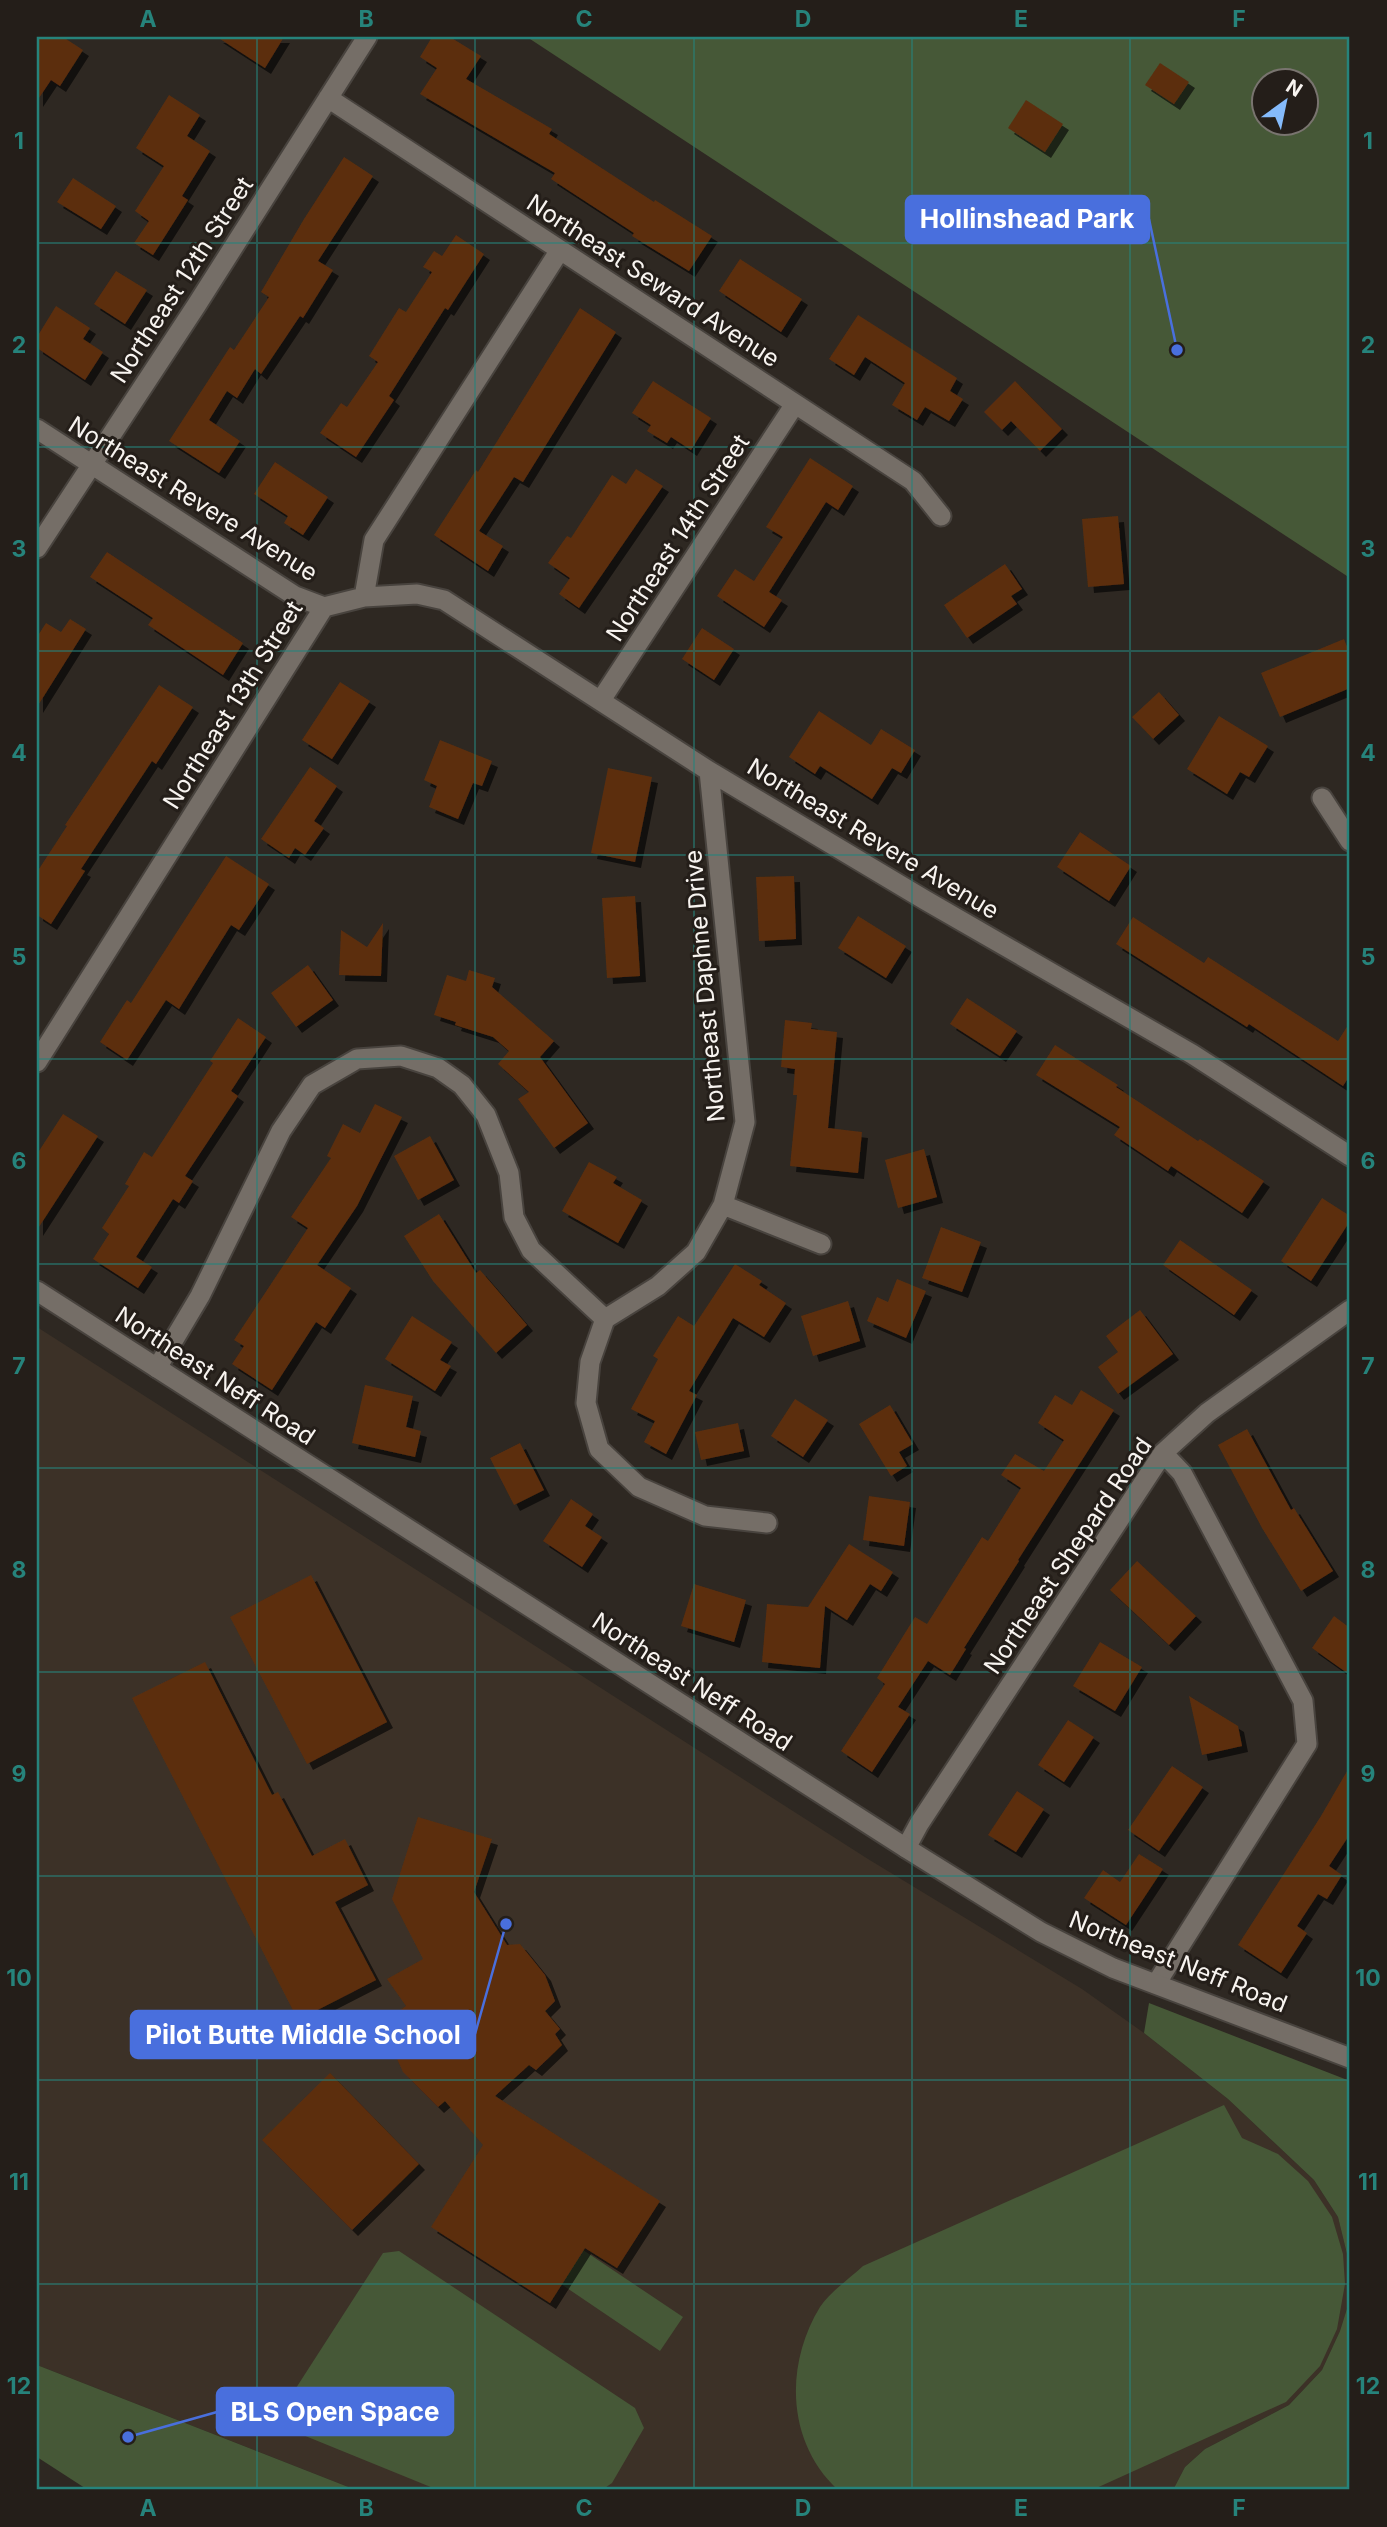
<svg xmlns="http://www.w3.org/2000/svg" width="1387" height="2527" viewBox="0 0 1387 2527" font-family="Inter,sans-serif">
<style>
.built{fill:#3c3127}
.green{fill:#465837;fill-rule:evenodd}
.building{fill:#5b2e0e;filter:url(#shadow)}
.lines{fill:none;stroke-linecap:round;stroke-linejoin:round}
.minor-casing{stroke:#48433e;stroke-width:23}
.secondary-casing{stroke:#48433e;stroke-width:23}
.minor{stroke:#756e67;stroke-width:19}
.secondary{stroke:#756e67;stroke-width:19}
.grid{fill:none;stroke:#26837b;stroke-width:2;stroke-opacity:0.55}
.labels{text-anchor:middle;stroke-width:6;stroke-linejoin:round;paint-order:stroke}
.street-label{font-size:24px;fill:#f8f4f0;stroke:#241e19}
.leader{fill:none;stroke:#496fdd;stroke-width:2.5}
.callout-dot{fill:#496fdd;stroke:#241e19;stroke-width:2.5}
.callout{fill:#496fdd;stroke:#496fdd;stroke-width:2.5}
.callout-label{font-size:26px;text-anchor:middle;font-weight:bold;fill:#fff}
.neatline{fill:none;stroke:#26837b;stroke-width:2.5}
.grid-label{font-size:23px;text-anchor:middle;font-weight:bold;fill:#26837b}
</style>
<defs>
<filter id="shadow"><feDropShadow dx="6" dy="6" stdDeviation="0" flood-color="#0009"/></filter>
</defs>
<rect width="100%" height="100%" fill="#2e2822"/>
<path class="built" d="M37,1327L868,1859L1082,1989L1144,2033L1228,2099L1314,2180L1338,2217L1347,2254L1350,2299L1340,2331L1322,2370L1289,2405L1205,2449L1185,2467L1173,2490H356L37,2365Z"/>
<path class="green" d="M527,37H1350V578ZM1264,80H1306V122H1264Z
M1149,2003L1350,2081V2490H1173L1185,2467L1205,2449L1289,2405L1322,2370L1340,2331L1350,2299L1347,2254L1338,2217L1314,2180L1228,2099L1144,2033Z
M1224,2105L1242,2138L1278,2154L1308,2181L1332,2217L1343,2254L1345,2284L1337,2329L1320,2366L1286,2402L1092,2490H838C787,2443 784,2366 820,2307C830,2292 849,2279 863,2266Z
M583,2250L683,2317L660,2351L561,2284Z
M399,2251L635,2408L644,2428L612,2483L602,2490H438L298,2433L278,2416L383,2253Z
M37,2365L356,2490H88L37,2457Z"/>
<path class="building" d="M37,37H63L83,50L60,86L51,80L37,101Z
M217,37H284L265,68Z
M432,37H450L481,56L466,79L552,129L549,134L654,202L655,200L712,236L689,271L632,236L634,233L551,179L555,173L420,94L437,68L420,57Z
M1160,63L1189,82L1174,104L1145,85Z
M169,95L200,115L187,136L210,151L182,196L188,200L153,255L134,243L149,221L135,211L164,166L136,148Z
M1026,100L1063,124L1045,152L1008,128Z
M344,157L373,176L318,261L333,270L303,318L300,316L261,374L255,369L237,398L227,391L209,420L240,441L219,473L169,441L230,347L234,350L269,297L261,292L304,219Z
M73,178L116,206L101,229L57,202Z
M456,235L484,254L448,310L445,308L389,396L394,400L356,457L320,433L341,403L347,407L378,362L369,356L399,308L406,312L432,272L423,267L434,251L442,256Z
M740,259L802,299L781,332L719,291Z
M116,271L147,290L125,324L94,304Z
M56,306L90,328L83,339L103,352L85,380L37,348V337Z
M580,308L616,332L523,482L514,477L479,531L503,546L488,571L434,535L476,470L478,472Z
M858,315L957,378L950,391L963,399L949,421L925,407L917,420L892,405L905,383L865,357L854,375L829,359Z
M653,381L711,418L691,450L671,437L667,443L647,431L651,425L632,413Z
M1015,381L1062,429L1040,451L1011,421L1002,430L984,412Z
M810,458L853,486L838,510L826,502L769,592L782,600L764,627L717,596L735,569L754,581L783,537L766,527Z
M275,462L328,497L303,535L284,523L288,516L254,494Z
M636,469L663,486L579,608L559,594L570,578L548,563L567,536L571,538L612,475L626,484Z
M1118,516L1124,584L1088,587L1082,519Z
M107,552L243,643L223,675L148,625L153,618L90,577Z
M1005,564L1022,589L1011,596L1017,604L967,638L944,605Z
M70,619L86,629L37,707V637L46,623L61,632Z
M702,628L734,649L714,680L682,659Z
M1344,639L1350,654V688L1280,717L1261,673Z
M340,682L370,701L332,759L302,740Z
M159,685L193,707L156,764L152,761L81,869L85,871L51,924L37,915V872L67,826L65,825Z
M1159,692L1179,715L1153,739L1132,717Z
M819,711L871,745L881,729L915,750L901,773L892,768L872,799L820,766L815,774L789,757Z
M1219,716L1268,746L1249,777L1240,772L1227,794L1187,769Z
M440,740L492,761L482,786L473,783L458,819L429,807L437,786L424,780Z
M310,767L337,786L314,821L324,828L305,855L295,848L289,858L261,839Z
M608,768L652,777L635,862L591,853Z
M1080,832L1131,866L1109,901L1057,867Z
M226,856L269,884L239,930L231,925L179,1009L166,1000L127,1060L100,1042L127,1000L131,1003Z
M794,876L796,939L759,941L756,877Z
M635,896L640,976L607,978L602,898Z
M858,916L906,946L886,978L838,948Z
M1133,917L1204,963L1208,957L1338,1041L1350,1022V1075L1343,1086L1249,1024L1247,1027L1116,944Z
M383,923L381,976L339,975L341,930L367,947Z
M308,965L333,1000L296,1027L271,993Z
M469,970L495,978L492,987L554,1041L540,1057L588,1123L554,1148L518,1099L529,1092L498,1064L509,1051L493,1037L455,1025L456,1022L434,1015L447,975L466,981Z
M967,998L1017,1031L1000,1056L950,1024Z
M238,1018L266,1037L231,1091L238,1096L185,1176L193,1181L179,1203L173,1199L136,1257L152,1267L138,1288L93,1259L109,1234L102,1228L129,1186L125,1184L144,1152L152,1157L213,1063L210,1061Z
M785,1020L812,1023L811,1029L837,1032L828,1128L862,1132L858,1173L790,1166L797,1095H793L795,1069L781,1067Z
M1055,1045L1118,1085L1116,1087L1198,1141L1200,1139L1264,1181L1242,1213L1171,1166L1168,1171L1114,1135L1120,1127L1036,1075Z
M375,1104L402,1117L357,1206L317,1265L351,1288L325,1328L316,1322L272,1390L232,1364L244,1346L234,1340L308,1228L291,1217L331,1158L327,1156L343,1124L360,1133Z
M63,1114L98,1136L37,1230V1154Z
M430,1136L454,1180L418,1200L394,1156Z
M924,1149L937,1197L898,1208L885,1160Z
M589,1162L617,1177L613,1183L642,1200L618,1243L562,1211Z
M1322,1198L1350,1216V1221L1311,1281L1281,1261Z
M439,1214L476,1273L480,1270L527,1325L496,1353L433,1281L404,1236Z
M941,1227L981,1242L962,1292L922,1278Z
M1180,1240L1252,1290L1234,1315L1163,1265Z
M735,1264L762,1281L759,1285L786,1303L764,1337L733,1318L689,1391L697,1395L666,1454L644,1442L655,1421L631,1409L658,1359L653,1356L678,1316L694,1326Z
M897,1279L926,1291L906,1338L867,1321L877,1297L888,1302Z
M848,1301L860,1341L813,1356L801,1316Z
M1140,1310L1173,1354L1118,1394L1098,1367L1118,1352L1106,1336Z
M412,1316L452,1342L440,1360L451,1366L435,1391L385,1359Z
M365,1385L413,1396L406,1427L421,1431L415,1457L352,1443Z
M1081,1390L1114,1410L1018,1560L1019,1561L964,1648L966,1649L950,1675L928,1661L898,1707L910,1714L872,1772L841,1751L885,1684L877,1678L915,1617L927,1624L982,1537L988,1541L1021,1488L1001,1475L1015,1454L1044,1471L1064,1440L1038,1423L1055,1395L1072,1405Z
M795,1399L828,1420L803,1457L771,1436Z
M890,1405L913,1444L899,1452L907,1466L891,1476L859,1424Z
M738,1423L744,1451L701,1460L695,1432Z
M1247,1429L1291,1510L1294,1508L1333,1571L1301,1591L1262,1528L1218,1445Z
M520,1443L544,1490L514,1505L490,1458Z
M869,1496L910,1502L904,1546L863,1540Z
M571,1499L593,1514L585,1526L602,1537L582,1567L543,1541Z
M849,1544L893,1572L881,1591L870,1584L847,1620L825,1606L820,1668L762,1662L767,1604L808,1607Z
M1137,1561L1196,1616L1169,1645L1110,1590Z
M311,1575L387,1722L307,1764L230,1617Z
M694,1584L746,1600L734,1642L681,1626Z
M1334,1616L1350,1628V1675L1312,1648Z
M1100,1642L1142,1667L1115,1711L1073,1686Z
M205,1662L272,1795L278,1792L312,1856L345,1839L368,1885L335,1902L376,1980L298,2020L132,1698Z
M1189,1696L1238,1726L1242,1746L1202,1755Z
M1068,1720L1094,1737L1064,1782L1038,1765Z
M1172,1766L1203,1787L1159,1851L1128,1830Z
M1350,1766V1834L1329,1866L1342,1875L1327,1899L1318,1894L1297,1926L1307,1933L1281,1973L1238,1945L1321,1816Z
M1017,1791L1044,1809L1016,1852L988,1835Z
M418,1817L492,1839L474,1892L507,1945L520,1944L545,1975L555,2001L545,2011L560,2029L555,2034L562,2045L536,2070L529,2065L495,2096L660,2201L617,2268L585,2248L550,2303L431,2227L483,2145L445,2101L438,2107L403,2072L381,2024L406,2006L387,1979L423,1959L392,1899Z
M1139,1854L1163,1869L1126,1925L1084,1898L1103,1870L1120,1882Z
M330,2073L419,2164L352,2230L262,2140Z"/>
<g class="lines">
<g class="minor-casing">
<path id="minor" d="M328,98L913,481L941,516
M37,429L295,596L324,607
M37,548L196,306L367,37
M364,597L417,594L444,600L709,771L925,900L1192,1054L1350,1156
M601,700L795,404
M709,771L745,1122L723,1205L696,1252L658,1286L605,1319L590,1362L586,1403L599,1449L639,1487L705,1516L767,1523
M1322,798L1350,841
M37,1062L324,607L364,597L374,540L560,250
M723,1205L821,1244
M157,1368L200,1296L281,1131L312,1085L357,1059L401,1056L438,1068L462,1085L486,1115L509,1173L514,1217L531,1250L605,1319
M906,1848L919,1824L1163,1453L1207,1413L1350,1310
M1156,1984L1307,1744L1303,1701L1182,1473L1163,1453"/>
</g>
<g class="secondary-casing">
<path id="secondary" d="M37,1291L906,1848L1041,1932L1113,1968L1350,2058"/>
</g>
<use href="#minor" class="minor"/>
<use href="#secondary" class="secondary"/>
</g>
<path class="grid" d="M257,37V2490M475,37V2490M694,37V2490M912,37V2490M1130,37V2490M37,243H1350M37,447H1350M37,651H1350M37,855H1350M37,1059H1350M37,1264H1350M37,1468H1350M37,1672H1350M37,1876H1350M37,2080H1350M37,2284H1350"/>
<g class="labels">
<g class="street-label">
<text transform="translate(182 280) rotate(-57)" y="8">Northeast 12th Street</text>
<text transform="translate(653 281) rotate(33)" y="8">Northeast Seward Avenue</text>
<text transform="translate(193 499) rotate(32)" y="8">Northeast Revere Avenue</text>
<text transform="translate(678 538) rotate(-57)" y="8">Northeast 14th Street</text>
<text transform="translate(233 705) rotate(-58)" y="8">Northeast 13th Street</text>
<text transform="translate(873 839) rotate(31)" y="8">Northeast Revere Avenue</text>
<text transform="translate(705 986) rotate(-95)" y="8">Northeast Daphne Drive</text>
<text transform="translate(215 1376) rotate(33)" y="8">Northeast Neff Road</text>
<text transform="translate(1068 1556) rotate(-56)" y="8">Northeast Shepard Road</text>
<text transform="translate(692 1682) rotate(33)" y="8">Northeast Neff Road</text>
<text transform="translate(1178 1962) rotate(22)" y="8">Northeast Neff Road</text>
</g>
</g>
<path class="leader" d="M1177 350L1149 219M506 1924L475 2034M128 2437L217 2412"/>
<g class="callout-dot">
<circle cx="1177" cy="350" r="7"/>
<circle cx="506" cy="1924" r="7"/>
<circle cx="128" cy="2437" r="7"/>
</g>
<g class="callout">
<rect x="906" y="196" width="243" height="47" rx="7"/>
<rect x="131" y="2011" width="344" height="47" rx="7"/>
<rect x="217" y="2388" width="236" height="47" rx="7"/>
</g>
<g class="callout-label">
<text x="1027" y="228">Hollinshead Park</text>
<text x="303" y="2044">Pilot Butte Middle School</text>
<text x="335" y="2421">BLS Open Space</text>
</g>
<rect width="1387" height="2527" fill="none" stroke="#241e19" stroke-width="77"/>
<g transform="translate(1285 102) rotate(33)"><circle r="33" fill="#241e19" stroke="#79746f" stroke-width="2"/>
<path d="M0-5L12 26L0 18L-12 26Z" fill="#85bbfb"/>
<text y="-10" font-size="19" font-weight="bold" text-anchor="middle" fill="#f8f4f0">N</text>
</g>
<rect x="38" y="38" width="1310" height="2450" class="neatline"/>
<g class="grid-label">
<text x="148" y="27">A</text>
<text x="366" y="27">B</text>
<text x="584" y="27">C</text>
<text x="803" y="27">D</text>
<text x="1021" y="27">E</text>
<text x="1239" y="27">F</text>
<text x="19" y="149">1</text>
<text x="1368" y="149">1</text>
<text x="19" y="353">2</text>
<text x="1368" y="353">2</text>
<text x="19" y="557">3</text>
<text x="1368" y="557">3</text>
<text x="19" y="761">4</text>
<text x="1368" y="761">4</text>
<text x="19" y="965">5</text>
<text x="1368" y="965">5</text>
<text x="19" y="1169">6</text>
<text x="1368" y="1169">6</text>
<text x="19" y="1374">7</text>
<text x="1368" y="1374">7</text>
<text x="19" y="1578">8</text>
<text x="1368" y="1578">8</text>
<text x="19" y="1782">9</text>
<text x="1368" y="1782">9</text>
<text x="19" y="1986">10</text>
<text x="1368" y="1986">10</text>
<text x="19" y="2190">11</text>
<text x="1368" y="2190">11</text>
<text x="19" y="2394">12</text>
<text x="1368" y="2394">12</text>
<text x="148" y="2516">A</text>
<text x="366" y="2516">B</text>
<text x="584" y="2516">C</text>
<text x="803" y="2516">D</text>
<text x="1021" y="2516">E</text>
<text x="1239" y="2516">F</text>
</g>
</svg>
